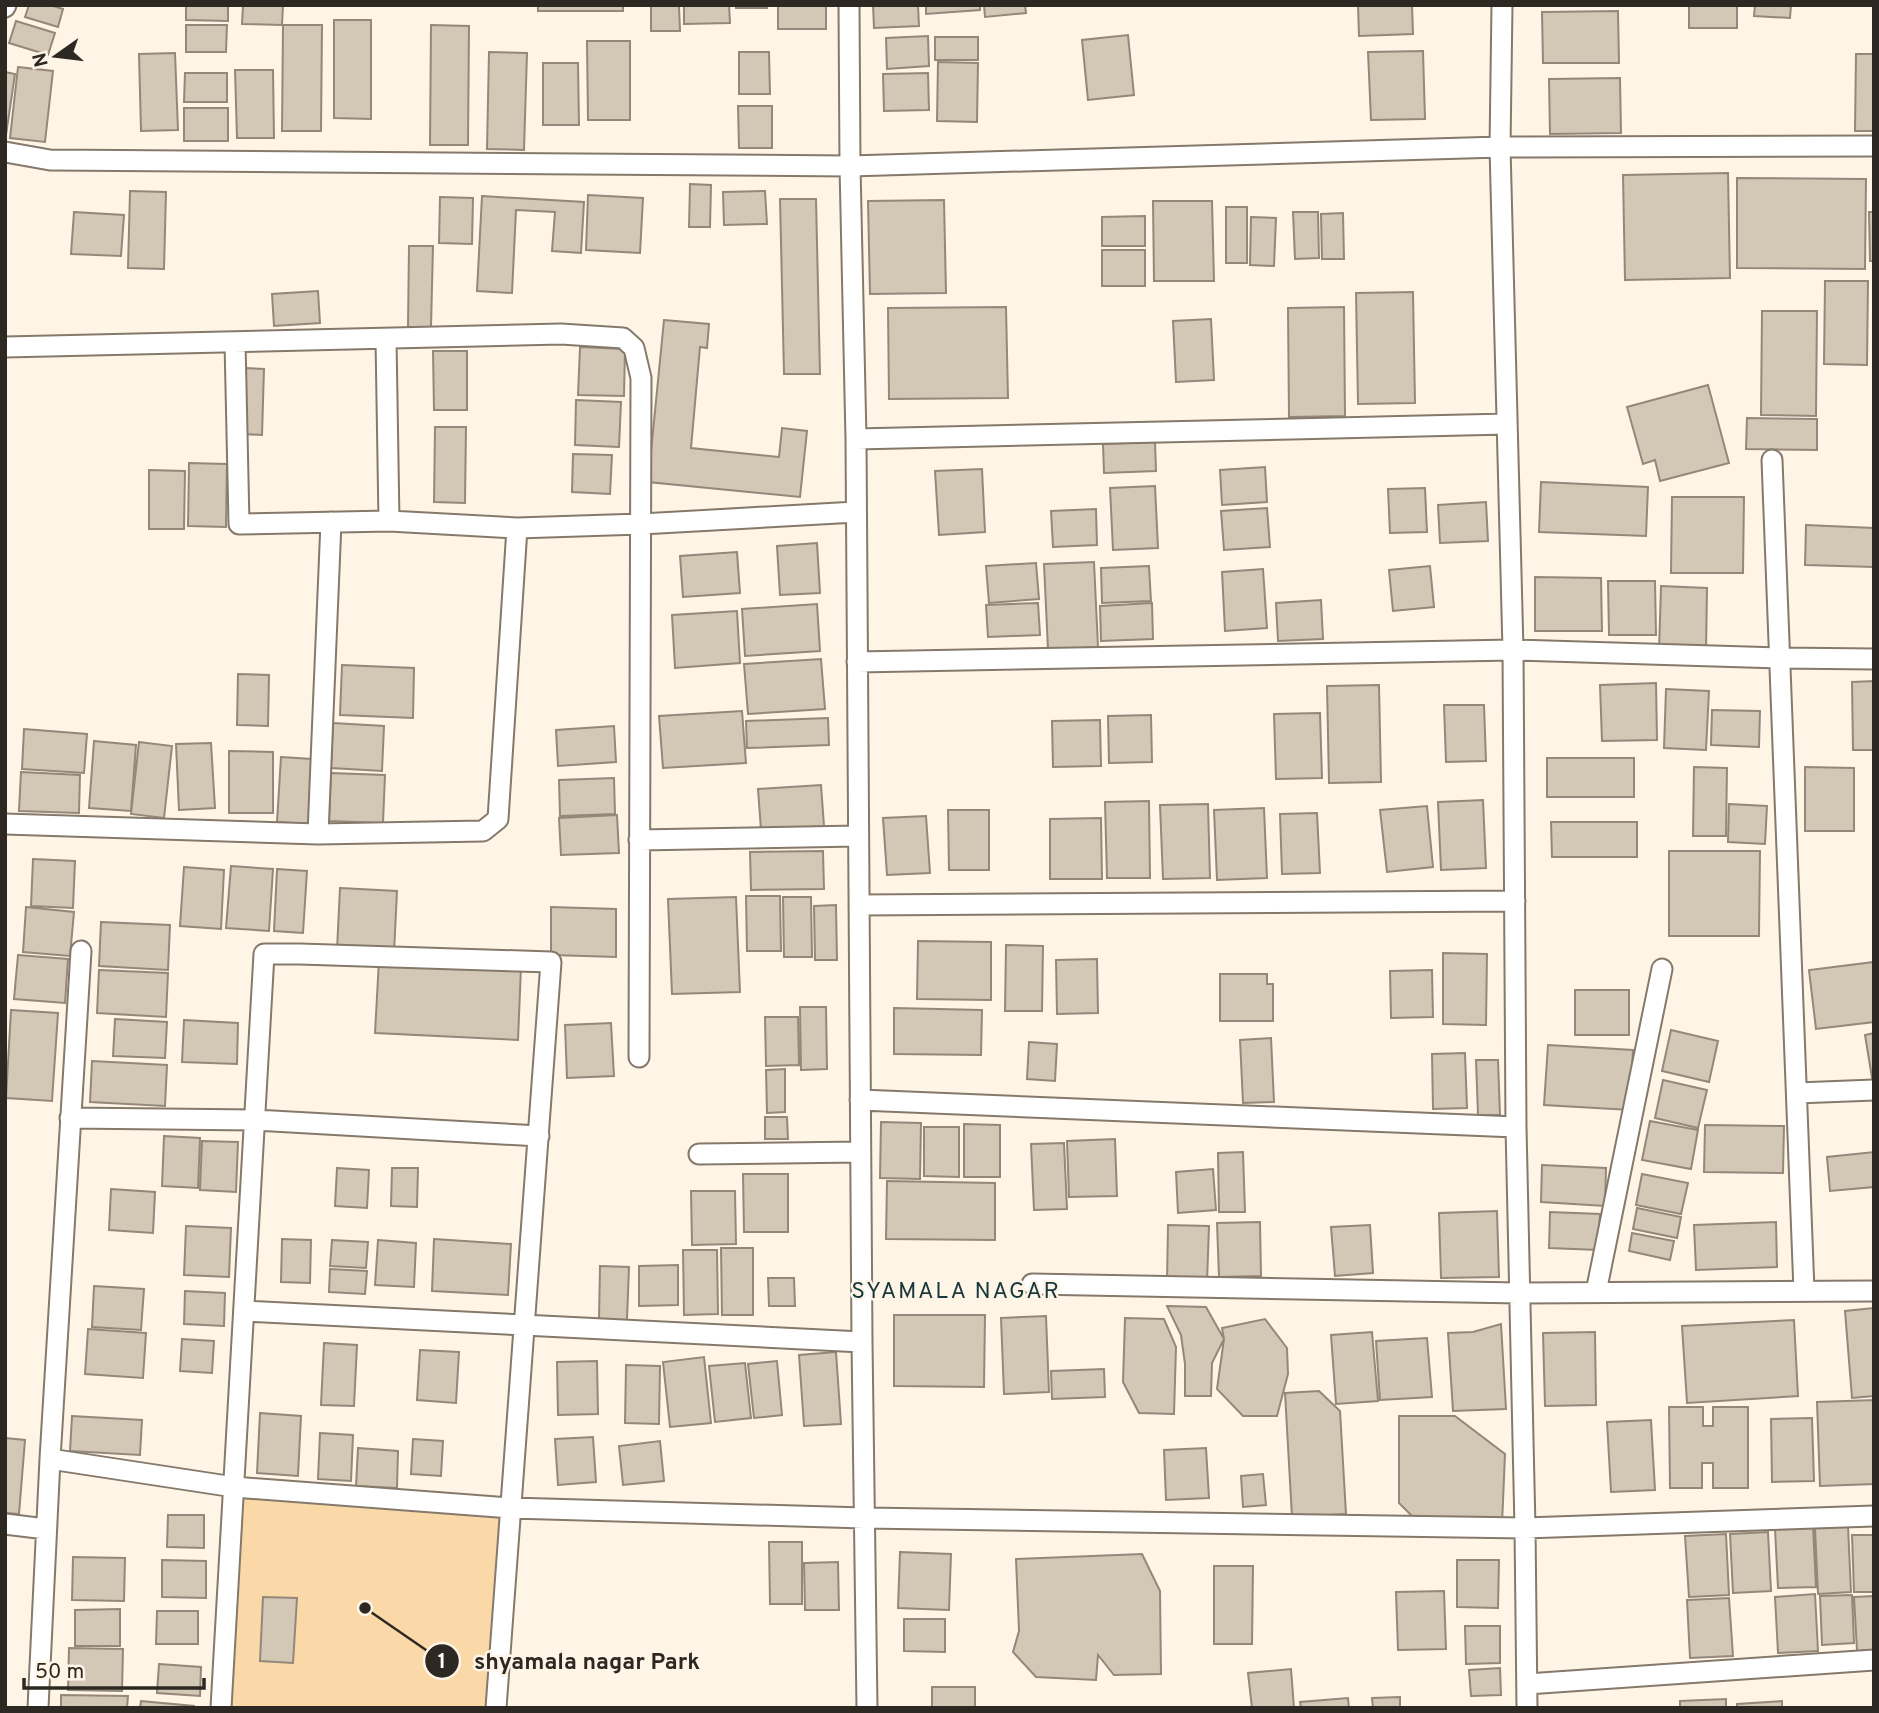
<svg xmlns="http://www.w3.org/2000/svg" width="1879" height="1713" viewBox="0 0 1879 1713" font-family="Overpass,sans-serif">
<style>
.green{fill:#fad8a8}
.building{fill:#d3c7b6;stroke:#938879;stroke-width:2}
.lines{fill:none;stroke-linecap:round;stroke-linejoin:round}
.street-casing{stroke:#84796a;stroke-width:23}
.street{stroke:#fff;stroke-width:19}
.labels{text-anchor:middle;stroke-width:5;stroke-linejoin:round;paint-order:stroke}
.neighbourhood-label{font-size:23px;letter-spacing:2px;fill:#16383c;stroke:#fff5e7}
.leader{fill:none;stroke:#2d2922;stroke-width:2.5}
.callout-dot{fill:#2d2922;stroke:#fff5e7;stroke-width:2.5}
.mark-label{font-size:21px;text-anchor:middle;font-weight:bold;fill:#fff}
.callout-label{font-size:23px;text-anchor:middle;font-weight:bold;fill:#2d2922;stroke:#fff5e7;stroke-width:5;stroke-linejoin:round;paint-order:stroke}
</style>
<rect width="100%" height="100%" fill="#fff5e7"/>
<path class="green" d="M234,1487L511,1508L496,1708H221Z"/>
<path class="building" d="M29,5H50L63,9L58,27L25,17Z
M186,5H228V21L186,20Z
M243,5H283L282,25L242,24Z
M538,5H623V11H538Z
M684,5H729L730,23L684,24Z
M736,5H767V8H736Z
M778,5H826V29H778Z
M873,5H918L919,26L874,28Z
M926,5H980V10L926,14Z
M984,5H1025L1026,13L985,17Z
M1358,5H1412L1413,34L1359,36Z
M1689,5H1737V28H1689Z
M1755,5H1791L1790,18L1754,16Z
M651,6H679L680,31H651Z
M1618,11L1619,63H1543L1542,12Z
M334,20H371V119L334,118Z
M16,21L55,33L48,55L9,43Z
M186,25H227L226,52H186Z
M283,25H322L321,131H282Z
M431,25L469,26L468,145H430Z
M1128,35L1134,95L1088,100L1082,40Z
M928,36L929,66L887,69L886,38Z
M935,37H978V60H935Z
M587,41H630V120H588Z
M1423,51L1425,119L1371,120L1368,52Z
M489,52L527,53L524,150L487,149Z
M739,52H769L770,94H739Z
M175,53L178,130L141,131L139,54Z
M1856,54H1874V131H1855Z
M938,62L978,63L977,122L937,121Z
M543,63H578L579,125H543Z
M18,67L53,71L45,142L10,138Z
M235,70H273L274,138H237Z
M5,72L15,74L6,135H5Z
M185,73H227V102H184Z
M928,73L929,110L884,111L883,74Z
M1620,78L1621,133L1550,134L1549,79Z
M738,106H772V148H739Z
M184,108H228V141H184Z
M1728,173L1730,278L1625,280L1623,175Z
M1737,178L1866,179L1865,269L1737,268Z
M690,184L711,185L710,227H689Z
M130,191L166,192L164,269L128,268Z
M765,191L767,224L724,225L723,192Z
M588,195L643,198L640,253L586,250Z
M482,196L584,202L581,253L552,251L555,212L516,210L512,293L477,291Z
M440,197L473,198L472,244L439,243Z
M780,199H816L820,374H784Z
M944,200L946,293L870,294L868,201Z
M1153,201H1212L1214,281H1154Z
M1226,207H1247V263H1226Z
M74,212L124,215L121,256L71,254Z
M1293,212H1318L1319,258L1295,259Z
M1869,212H1874V261H1870Z
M1343,213L1344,259H1322L1321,214Z
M1145,216V246H1102V217Z
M1251,217L1276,218L1274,266L1250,265Z
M409,246H433L431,327H408Z
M1102,250H1145V286H1102Z
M1825,281H1868L1867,365L1824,364Z
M318,291L320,323L274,326L272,294Z
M1413,292L1415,403L1358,404L1356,293Z
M1006,307L1008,398L889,399L888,308Z
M1344,307L1345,416L1289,417L1288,308Z
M1762,311H1817L1816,416L1761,415Z
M1211,319L1214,380L1176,382L1173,321Z
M664,320L709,324L707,348L700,347L691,448L779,457L782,428L807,431L800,497L648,482Z
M580,347L625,349L624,396L578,395Z
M433,351H467V410H434Z
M244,368L264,369L262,435L242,434Z
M1708,385L1729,463L1660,481L1655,460L1643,464L1627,407Z
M576,400L621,402L619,447L575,445Z
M1747,418L1817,419V450L1746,449Z
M435,427H466L465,503L434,502Z
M1155,442L1156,471L1104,473L1103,444Z
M573,454L612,455L610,494L572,492Z
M189,463L227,464L226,527L188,526Z
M1265,467L1267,502L1222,505L1220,470Z
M982,469L985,532L939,535L935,471Z
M149,470L185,471L184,529H149Z
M1541,482L1648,487L1646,536L1539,532Z
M1155,486L1158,548L1113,550L1110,488Z
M1425,488L1427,532L1390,533L1388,489Z
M1672,497H1744L1743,573H1671Z
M1486,502L1488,541L1440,543L1438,505Z
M1267,508L1270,547L1224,550L1221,511Z
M1096,509L1097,545L1053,547L1051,511Z
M1806,525L1874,528V567L1805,565Z
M817,543L820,593L780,595L777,546Z
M737,552L740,593L683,597L680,556Z
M1094,562L1098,647L1048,650L1044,564Z
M1036,563L1039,599L989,603L986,566Z
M1149,566L1151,601L1102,603L1101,568Z
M1430,566L1434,607L1393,611L1389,570Z
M1263,569L1267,628L1225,631L1222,572Z
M1535,577L1601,578L1602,631H1535Z
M1608,581H1655L1656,635H1609Z
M1661,586L1707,588L1706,652L1659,651Z
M1321,600L1323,639L1278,641L1276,603Z
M1038,603L1040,635L988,637L986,605Z
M1152,603L1153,639L1101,641L1100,606Z
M817,604L820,651L745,656L742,609Z
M737,611L740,663L675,668L672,615Z
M821,659L825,709L748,714L744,664Z
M342,665L414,668L413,718L340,715Z
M238,674L269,675L268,726L237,725Z
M1874,681V750H1853L1852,682Z
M1656,683L1657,740L1602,741L1600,685Z
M1379,685L1381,782L1329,783L1327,686Z
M1666,689L1709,691L1706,750L1664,748Z
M1444,705H1484L1486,761L1446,762Z
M1712,710L1760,711L1759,747L1711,745Z
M742,711L746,763L663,768L659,716Z
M1320,713L1322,778L1276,779L1274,714Z
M1151,715L1152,762L1109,763L1108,716Z
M828,718L829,745L747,748L746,721Z
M1100,720L1101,766L1053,767L1052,721Z
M333,723L384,726L382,771L331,768Z
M614,726L616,762L558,766L556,730Z
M24,729L87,734L84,773L22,769Z
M94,741L136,745L131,811L89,808Z
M139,742L172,746L164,818L131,814Z
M211,743L215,808L179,810L176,744Z
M229,751L273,752V813H229Z
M281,757L312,759L309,824L277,822Z
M1547,758H1634V797H1547Z
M1694,767L1727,768L1726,836H1693Z
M1805,767L1854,768V831H1805Z
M21,772L80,775L79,813L19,811Z
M331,773L385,775L383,823L329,821Z
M614,778L615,814L560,816L559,780Z
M821,785L824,826L761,830L758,789Z
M1483,800L1486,868L1441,870L1438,802Z
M1149,801L1150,878H1107L1105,802Z
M1208,804L1210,878L1163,879L1160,805Z
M1729,804L1767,806L1765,844L1728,842Z
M1427,806L1433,867L1387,872L1380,810Z
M1264,808L1267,878L1217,880L1214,810Z
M948,810H989V870H949Z
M1317,813L1320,873L1282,874L1280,814Z
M617,815L619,853L561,855L559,818Z
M926,816L930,873L887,875L883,818Z
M1101,818L1102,879H1050V819Z
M1551,822H1637V857H1552Z
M823,851L824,889L751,890L750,852Z
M1669,851H1760L1759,936H1669Z
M33,859L75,861L73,908L31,906Z
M231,866L273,869L269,931L226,928Z
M184,867L224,870L221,929L180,926Z
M277,869L307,871L303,933L274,931Z
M340,888L397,891L394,953L337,950Z
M746,896H780L781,951H747Z
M736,897L740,992L672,994L668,899Z
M783,897H811L812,957H784Z
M836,905L837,960H815L814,906Z
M26,907L74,912L70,956L23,952Z
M551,907L616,909V957L551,955Z
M101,922L170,925L168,970L99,966Z
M918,941L991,942V1000L917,999Z
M1006,945L1043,946L1042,1011H1005Z
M1443,953L1487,954L1486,1025L1443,1024Z
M18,955L68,959L65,1003L14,999Z
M1097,959L1098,1013L1057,1014L1056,960Z
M379,960L521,967L518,1040L375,1033Z
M1874,962V1022L1816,1029L1809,970Z
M99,970L168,973L166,1017L97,1013Z
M1432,970L1433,1017L1391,1018L1390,971Z
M1220,974H1267V984H1273V1021H1220Z
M1575,990H1629V1035H1575Z
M800,1007H826L827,1069L801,1070Z
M894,1008L982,1010L981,1055L894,1054Z
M11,1010L58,1013L52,1101L6,1098Z
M765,1017H798L799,1065L766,1066Z
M115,1019L167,1022L165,1058L113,1056Z
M184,1020L238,1023L237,1064L182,1062Z
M611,1023L614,1076L567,1078L565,1025Z
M1671,1030L1718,1041L1709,1082L1662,1071Z
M1874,1033V1084H1873L1865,1035Z
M1271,1038L1274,1102L1243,1103L1240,1040Z
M1029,1042L1057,1044L1055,1081L1027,1079Z
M1548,1045L1633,1050L1630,1110L1544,1105Z
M1465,1053L1467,1108L1433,1109L1432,1054Z
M1476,1060H1498L1500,1115H1478Z
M92,1061L167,1065L165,1106L90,1102Z
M785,1069V1112L767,1113L766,1070Z
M1663,1080L1707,1090L1698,1128L1655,1118Z
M765,1117H787L788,1139H765Z
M1650,1121L1698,1130L1691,1169L1642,1160Z
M881,1122L921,1123L920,1179L880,1178Z
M964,1124L1000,1125V1177H964Z
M1705,1125L1784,1126L1783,1173L1704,1172Z
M924,1127H959V1177L924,1176Z
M164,1136L200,1138L198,1188L162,1186Z
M1115,1139L1117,1196L1069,1197L1067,1141Z
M202,1141L238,1142L236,1192L200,1190Z
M1064,1143L1067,1209L1034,1210L1031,1144Z
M1243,1152L1245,1212H1219L1218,1153Z
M1874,1152V1187L1830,1191L1827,1157Z
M1542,1165L1606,1168L1605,1206L1541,1202Z
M337,1168L369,1170L367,1208L335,1206Z
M392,1168H418L417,1207L391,1206Z
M1213,1169L1216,1210L1178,1213L1176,1172Z
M743,1174H788V1232H744Z
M1642,1174L1688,1183L1681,1214L1636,1205Z
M887,1181L995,1183V1240L886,1239Z
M111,1189L155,1192L153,1233L109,1230Z
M691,1191H735L736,1244L692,1245Z
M1637,1208L1681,1217L1677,1238L1633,1229Z
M1497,1211L1499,1277L1441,1278L1439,1213Z
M1550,1212L1600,1214L1598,1250L1549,1248Z
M1260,1222L1261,1276L1219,1277L1217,1223Z
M1776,1222L1777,1267L1696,1270L1694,1225Z
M1168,1225L1209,1226L1207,1283L1167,1282Z
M1370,1225L1373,1273L1335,1276L1331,1227Z
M186,1226L231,1228L229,1277L184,1275Z
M1632,1233L1674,1241L1670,1260L1629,1251Z
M282,1239L311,1240L310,1283L281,1282Z
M434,1239L511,1244L508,1295L432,1291Z
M332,1240L368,1242L366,1268L330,1266Z
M378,1240L416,1243L414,1287L375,1285Z
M721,1248H753V1315H722Z
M683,1250H717L718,1314L684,1315Z
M678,1265V1305L639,1306V1266Z
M600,1266L629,1267L627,1320H599Z
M330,1269L367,1271L365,1294L329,1292Z
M768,1278H794L795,1306H769Z
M94,1286L144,1289L141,1330L92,1327Z
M185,1291L225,1293L224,1326L184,1324Z
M1167,1306L1206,1307L1224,1339L1212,1363L1211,1396H1185V1364L1181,1335Z
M1873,1308L1874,1396L1852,1398L1845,1311Z
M894,1315H985L984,1387L894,1386Z
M1046,1316L1049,1392L1004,1394L1001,1318Z
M1125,1318L1164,1319L1176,1347L1174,1414L1139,1413L1123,1382Z
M1265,1319L1287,1348L1288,1374L1277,1416H1243L1217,1389L1224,1339L1222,1328Z
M1794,1320L1798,1396L1687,1403L1682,1326Z
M1501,1324L1506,1409L1453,1411L1448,1333L1473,1332Z
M88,1329L146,1333L143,1378L85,1374Z
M1372,1332L1378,1401L1336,1404L1331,1335Z
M1595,1332L1596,1405L1545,1406L1543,1333Z
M1427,1338L1432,1397L1380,1400L1376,1341Z
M182,1339L214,1341L212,1373L180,1371Z
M324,1343L357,1345L354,1406L321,1405Z
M420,1350L459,1352L456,1403L417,1400Z
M836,1352L841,1424L804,1426L799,1355Z
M704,1357L711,1423L670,1427L663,1362Z
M597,1361L598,1414L558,1415L557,1362Z
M777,1361L782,1415L754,1418L748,1364Z
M745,1363L751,1418L715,1422L709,1366Z
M626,1365L660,1366L659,1424L625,1423Z
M1104,1369L1105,1397L1052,1399L1051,1371Z
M1319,1391L1340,1411L1346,1514L1292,1517L1285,1393Z
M1874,1400V1484L1820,1486L1817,1402Z
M1669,1407H1703V1426H1713V1407H1748V1488H1713V1463H1702V1488H1670Z
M260,1413L301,1416L298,1476L257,1473Z
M72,1416L142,1420L140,1455L70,1451Z
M1399,1416H1455L1505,1454L1502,1525L1417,1521L1399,1503Z
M1812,1418L1814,1481L1772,1482L1771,1419Z
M1651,1420L1655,1490L1611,1492L1607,1422Z
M320,1433L353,1435L351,1481L318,1479Z
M593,1437L596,1482L558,1485L555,1439Z
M5,1438L25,1440L19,1514L5,1513Z
M413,1439L443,1441L441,1476L411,1474Z
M660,1441L664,1481L623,1485L619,1446Z
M358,1448L398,1451L397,1488L356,1486Z
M1206,1448L1209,1498L1166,1500L1164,1450Z
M1263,1474L1266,1505L1243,1507L1241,1476Z
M168,1515H204V1548L167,1547Z
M1813,1526L1816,1587L1778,1588L1775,1529Z
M1848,1526L1851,1592L1818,1594L1815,1528Z
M1768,1532L1771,1591L1733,1593L1730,1534Z
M1726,1534L1729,1595L1689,1597L1685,1536Z
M1852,1535H1874V1592H1854Z
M769,1542H802V1604H770Z
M900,1552L951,1554L949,1610L898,1608Z
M1142,1554L1160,1591L1161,1674L1114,1675L1098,1655L1096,1680L1036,1677L1013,1652L1019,1631L1016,1559Z
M73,1557L125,1558L124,1601L72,1600Z
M162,1560L206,1561V1598L162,1597Z
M1457,1560H1499L1498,1608L1457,1607Z
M838,1562L839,1610H805L804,1563Z
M1214,1566H1253L1252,1644H1214Z
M1444,1591L1446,1649L1398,1650L1396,1592Z
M1815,1594L1818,1651L1778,1653L1775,1597Z
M1852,1595L1854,1643L1822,1645L1820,1596Z
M1874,1596V1650L1857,1651L1854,1597Z
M263,1597L297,1598L293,1663L260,1661Z
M1729,1598L1733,1656L1690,1658L1687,1600Z
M120,1609V1646H75V1610Z
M157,1611H198V1644H156Z
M904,1619H945V1652L904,1651Z
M1465,1626H1500V1663L1466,1664Z
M69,1648L123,1649L122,1691L68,1690Z
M159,1664L201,1667L200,1696L157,1693Z
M1500,1668L1501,1695L1471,1696L1469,1670Z
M1291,1669L1294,1708H1252L1248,1673Z
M932,1687H975V1708H932Z
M61,1695L128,1696L127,1708H61Z
M1400,1697V1708H1373L1372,1698Z
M1348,1698L1349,1708H1301L1300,1702Z
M1726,1699V1708H1680V1701Z
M141,1701L194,1706V1708H140Z
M1782,1701V1708H1737V1704Z"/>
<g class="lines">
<g class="street-casing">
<path id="street" d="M849,5L850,166L856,439L862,1342L867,1708
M1502,5L1500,147L1513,650L1516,1127L1525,1528L1527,1708
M5,7L6,5
M5,152L50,160L850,166L1500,147L1874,146
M386,339L389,521
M235,342L239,524L389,521L517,528L641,524L856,512
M5,347L561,334L623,338L634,348L641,378L639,1057
M856,439L1507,424
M1772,460L1804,1291
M857,662L1513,650L1780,658L1874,659
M5,824L318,834L483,831L498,819L517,528
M318,834L331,522
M639,840L858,836
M859,905L1515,901
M1797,1093L1874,1090
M860,1100L1516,1127
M70,1118L255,1120L539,1136
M699,1154L860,1152
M1032,1284L1519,1293L1874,1291
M1596,1292L1662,969
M244,1311L862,1342
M50,1459L234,1487L511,1508L864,1518L1525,1528L1874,1516
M5,1524L46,1529
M1527,1684L1874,1660
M38,1708L50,1459L81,951
M221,1708L264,954H300L551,962L496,1708"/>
</g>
<use href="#street" class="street"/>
</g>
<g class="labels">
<g class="neighbourhood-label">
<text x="956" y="1298">SYAMALA NAGAR</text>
</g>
</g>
<path class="leader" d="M365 1608L442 1661"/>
<g class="callout-dot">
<circle cx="365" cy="1608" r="7"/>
<circle cx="442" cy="1661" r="18"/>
</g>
<g class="mark-label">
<text x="442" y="1668">1</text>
</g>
<g class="callout-label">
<text x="587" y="1669">shyamala nagar Park</text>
</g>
<rect width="1879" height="1713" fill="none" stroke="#2d2922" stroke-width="14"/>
<g transform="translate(56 56) rotate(256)" stroke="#fff5e7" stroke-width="5" paint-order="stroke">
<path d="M0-5L12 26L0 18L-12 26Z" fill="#2d2922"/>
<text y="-10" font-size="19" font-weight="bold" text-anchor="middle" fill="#2d2922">N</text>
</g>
<path d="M24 1678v10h180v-10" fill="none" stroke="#2d2922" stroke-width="3.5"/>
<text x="35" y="1678" font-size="21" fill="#2d2922" stroke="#fff5e7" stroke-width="5" paint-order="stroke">50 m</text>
</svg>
